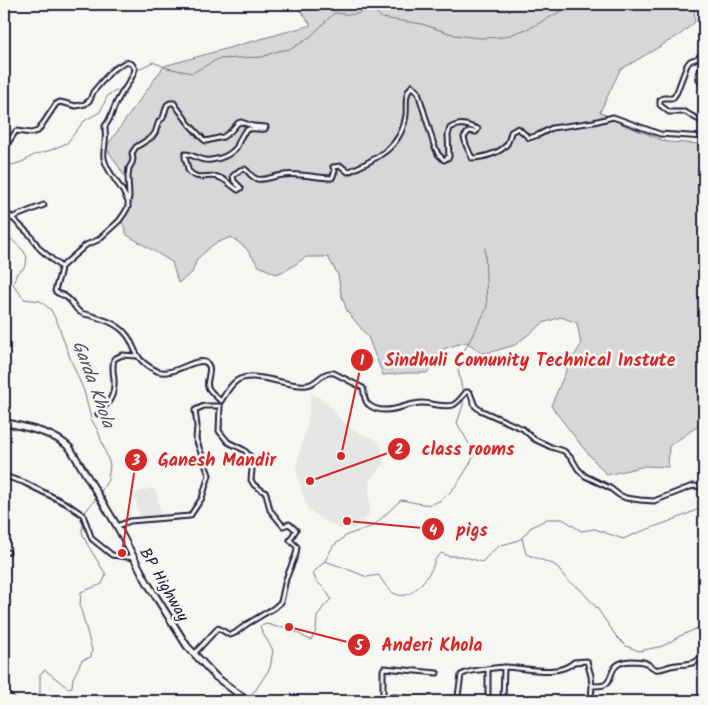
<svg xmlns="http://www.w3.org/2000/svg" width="708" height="705" viewBox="0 0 708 705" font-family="Kalam,sans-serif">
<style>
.built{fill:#e6e6e4}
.green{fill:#d7d7d7;stroke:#7c7c89}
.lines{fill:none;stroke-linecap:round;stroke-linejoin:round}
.stream{stroke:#757583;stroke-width:1}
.minor-casing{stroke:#22223b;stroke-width:7}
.trunk-casing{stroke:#22223b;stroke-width:9}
.minor{stroke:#f6f6f2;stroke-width:3}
.trunk{stroke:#f6f6f2;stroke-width:5}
.labels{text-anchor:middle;stroke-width:5;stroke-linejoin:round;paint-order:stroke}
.street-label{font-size:16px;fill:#22223b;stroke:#f6f6f2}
.water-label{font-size:18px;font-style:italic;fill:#535365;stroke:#f6f6f2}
.leader{fill:none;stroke:#d62828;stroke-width:2}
.callout-dot{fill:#d62828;stroke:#f6f6f2;stroke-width:2}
.mark-label{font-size:15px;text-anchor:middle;font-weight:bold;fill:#fff}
.callout-label{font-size:18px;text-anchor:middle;font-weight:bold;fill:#d62828;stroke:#f6f6f2;stroke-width:5;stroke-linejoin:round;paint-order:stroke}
</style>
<rect width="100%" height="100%" fill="#f6f6f2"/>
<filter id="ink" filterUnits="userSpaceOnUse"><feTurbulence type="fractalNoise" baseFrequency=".02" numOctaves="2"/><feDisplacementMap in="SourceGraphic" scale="10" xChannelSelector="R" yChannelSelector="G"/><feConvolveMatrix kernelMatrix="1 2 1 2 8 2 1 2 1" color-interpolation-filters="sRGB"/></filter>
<g filter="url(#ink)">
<path class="built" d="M311,394L322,399L331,407L340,419L350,427L361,434L373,438L381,444L384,463L370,480L369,493L370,508L368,515L357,527L341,529L325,521L308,509L300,485L296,466L308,421Z
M151,488L156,491L161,515L140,517L134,494Z"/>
<path class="green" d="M296,4H694L695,22L681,34L620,70L600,112L624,125L667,142L704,144V422L669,446L668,467L645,466L607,475L585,450L551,406L569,364L581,345L577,323L561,317L543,323L515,345L491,352L481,353L467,342L445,348L427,373H406L383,375L368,337L347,311L341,294L338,275L328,257H306L287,270L276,274L259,266L245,247L231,237L214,244L197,259L192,273L178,283L172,262L127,235L121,219L132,202L129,183L106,147L164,66L311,25Z"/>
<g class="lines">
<path class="stream" d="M370,7L382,18L422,24L455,35L479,38L504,37L532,27L574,4
M4,165H12L22,162L34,155L51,150L67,143L84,121L100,112L108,95L122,88L133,72L153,62L167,68L192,73L218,59L262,57L278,51L291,49L309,38L334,13C348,14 362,18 370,4
M4,230L11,239L23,250L27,257L26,264L23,269L17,273L13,284L24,299L40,301L51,310L58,324L70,358L84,391L91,419L98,431L110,465L108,480L100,493
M463,394L457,364L487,308L485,248
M85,516L86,511L97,497
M522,538L530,528L547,519H563L581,531L595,529L623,539C650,527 679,520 704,506
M325,561L342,567L367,577L379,575C396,607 413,598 430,572C436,563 431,561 442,553L448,556H461L482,562C488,556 493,549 501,545C509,543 515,542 522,538L526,554L555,565L568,581L579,588L597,608L616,636L626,646L639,651L663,646L678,637L704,625
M4,688L19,701
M246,697L255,691L270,668L273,650L262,632L260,626L267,624L277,627H289L304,637L311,640L316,631L317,617L324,606L331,599L325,589L316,581L313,573L325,561L333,546L347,535L373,526L401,500C409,501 426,506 432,504C452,498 466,471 475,454L457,423L463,405V398
M40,701V674L45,670L68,688L72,687L73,678L82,660L91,657L92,650L80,606L81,592L102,584L106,575C101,565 83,541 82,531C82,528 83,525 84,522
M239,701L243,699"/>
<g class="minor-casing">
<path id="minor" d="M704,50L698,58L690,61L687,65L677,92L673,98H663L660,100V105L669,112H685L699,120L704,122
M704,65L698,74L699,80L701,82L704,72
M4,149L16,131L31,133L38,131L56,104L60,102L76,106L85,104L90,100L93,92L112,70L126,62L132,64L135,69C132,81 124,88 119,98C113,107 112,118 105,126C105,131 106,137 105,142C105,148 103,152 104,158C107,174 122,185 127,200
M4,210L30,235L40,249L61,267C60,276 57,282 55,291C60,296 61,293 66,297C76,303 73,313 89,315C102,319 117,323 126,334C131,339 133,348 137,354C140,362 149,367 157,371C173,377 194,358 205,362C215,367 205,380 208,387C210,392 217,397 221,401C225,395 229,387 235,382C251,368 287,388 307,385C319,383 321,371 334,373L363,388C365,393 363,401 369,405C373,408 379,410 384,410C396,411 409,403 422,403C432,403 443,408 453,405C458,403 462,397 466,392H468L470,393L475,406L480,410L523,429L534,439L551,447L564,451L572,459L578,469L585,476L610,488L619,495L626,498L640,500L654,501L690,487L694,486L704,487
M11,218L44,205
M61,267L86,245L98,240L119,221L124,214L128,207V201L129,197L128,177L129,168L132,163L133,159L132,153L136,147L152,137L155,133L159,121L163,118L167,105L170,103H174L189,124L203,139L206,141L223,137L230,132L238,123L241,122L253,126L266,127L265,129C260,130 254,128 249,129C241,131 240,142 236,148C230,155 220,159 211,160C200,162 194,154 185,154C184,160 188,164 188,170C197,182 206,174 218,177C225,179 232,186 238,190L241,188L234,181L233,176L240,170L245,169C249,172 252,178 257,179C263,181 277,175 284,175C301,173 316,178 332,178L335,171L333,167L341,166L348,172C376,159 401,149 406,115C407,105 404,94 412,86L418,92L434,145L438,154L444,160L449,157L448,135L450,128C461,122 467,125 478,129L476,132L469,131L464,137L466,145L472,158C482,158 501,153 507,144C509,141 510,136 511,132L518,128L529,138L538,135L552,128L594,122L613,117L660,134L704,137
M98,414C109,402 115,397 114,379C113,372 112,366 114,359L122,355L137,356
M4,476L23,482L67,504L83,515L92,539L112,555L134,558
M117,526L130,521L190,516L202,498L209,475L196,439L197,426L195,410L204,406H220L219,431L228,442L244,450L253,459L251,480L254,485L266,493L270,510L283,526L289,524L296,530L290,540L297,547L296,554L286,579L281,602L274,608L247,624L235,633L230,635L218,628L194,654
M4,552H8
M488,669V701
M383,698L394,697L413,699
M383,701V670L384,668L437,673
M413,701L414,699L448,701
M454,701L458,696L461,675C468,671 472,671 479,670C488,669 498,667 506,667C526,668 559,677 574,662L587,661L591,676L592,686C596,686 601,686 604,685C615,681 606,662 631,661C635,661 642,661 646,663C650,665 652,668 656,669C662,670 666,667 671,666C679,664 688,665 695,662C700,660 702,655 704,651
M503,701L504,667
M590,701L591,698L592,686"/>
</g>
<g class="trunk-casing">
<path id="trunk" d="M4,422C27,428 52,431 70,448L117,526L148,584L187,646L216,677L248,701"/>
</g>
<use href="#minor" class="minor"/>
<use href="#trunk" class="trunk"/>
</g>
</g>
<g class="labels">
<g class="street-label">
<text transform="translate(165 584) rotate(60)" y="6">BP Highway</text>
</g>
<g class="water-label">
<text transform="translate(94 384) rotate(70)" y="6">Garda Khola</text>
</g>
</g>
<path class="leader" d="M341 456L362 360M310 481L399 449M122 553L136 460M347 521L433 529M289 627L359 645"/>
<g class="callout-dot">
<circle cx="341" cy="456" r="5"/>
<circle cx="310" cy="481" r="5"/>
<circle cx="122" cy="553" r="5"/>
<circle cx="347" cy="521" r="5"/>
<circle cx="289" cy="627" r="5"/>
<circle cx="362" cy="360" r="12"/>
<circle cx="399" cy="449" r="12"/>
<circle cx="136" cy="460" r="12"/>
<circle cx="433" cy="529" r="12"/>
<circle cx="359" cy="645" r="12"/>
</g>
<g class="mark-label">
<text x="362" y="365">1</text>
<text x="399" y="454">2</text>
<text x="136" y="465">3</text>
<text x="433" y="535">4</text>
<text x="359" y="650">5</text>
</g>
<g class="callout-label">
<text x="530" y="366">Sindhuli Comunity Technical Instute</text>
<text x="468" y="455">class rooms</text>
<text x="217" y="466">Ganesh Mandir</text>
<text x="472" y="536">pigs</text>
<text x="432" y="651">Anderi Khola</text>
</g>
<rect width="708" height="705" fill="none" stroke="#f6f6f2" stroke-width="20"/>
<rect x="10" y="10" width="688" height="685" fill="none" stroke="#22223b" stroke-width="2" filter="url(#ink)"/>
</svg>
